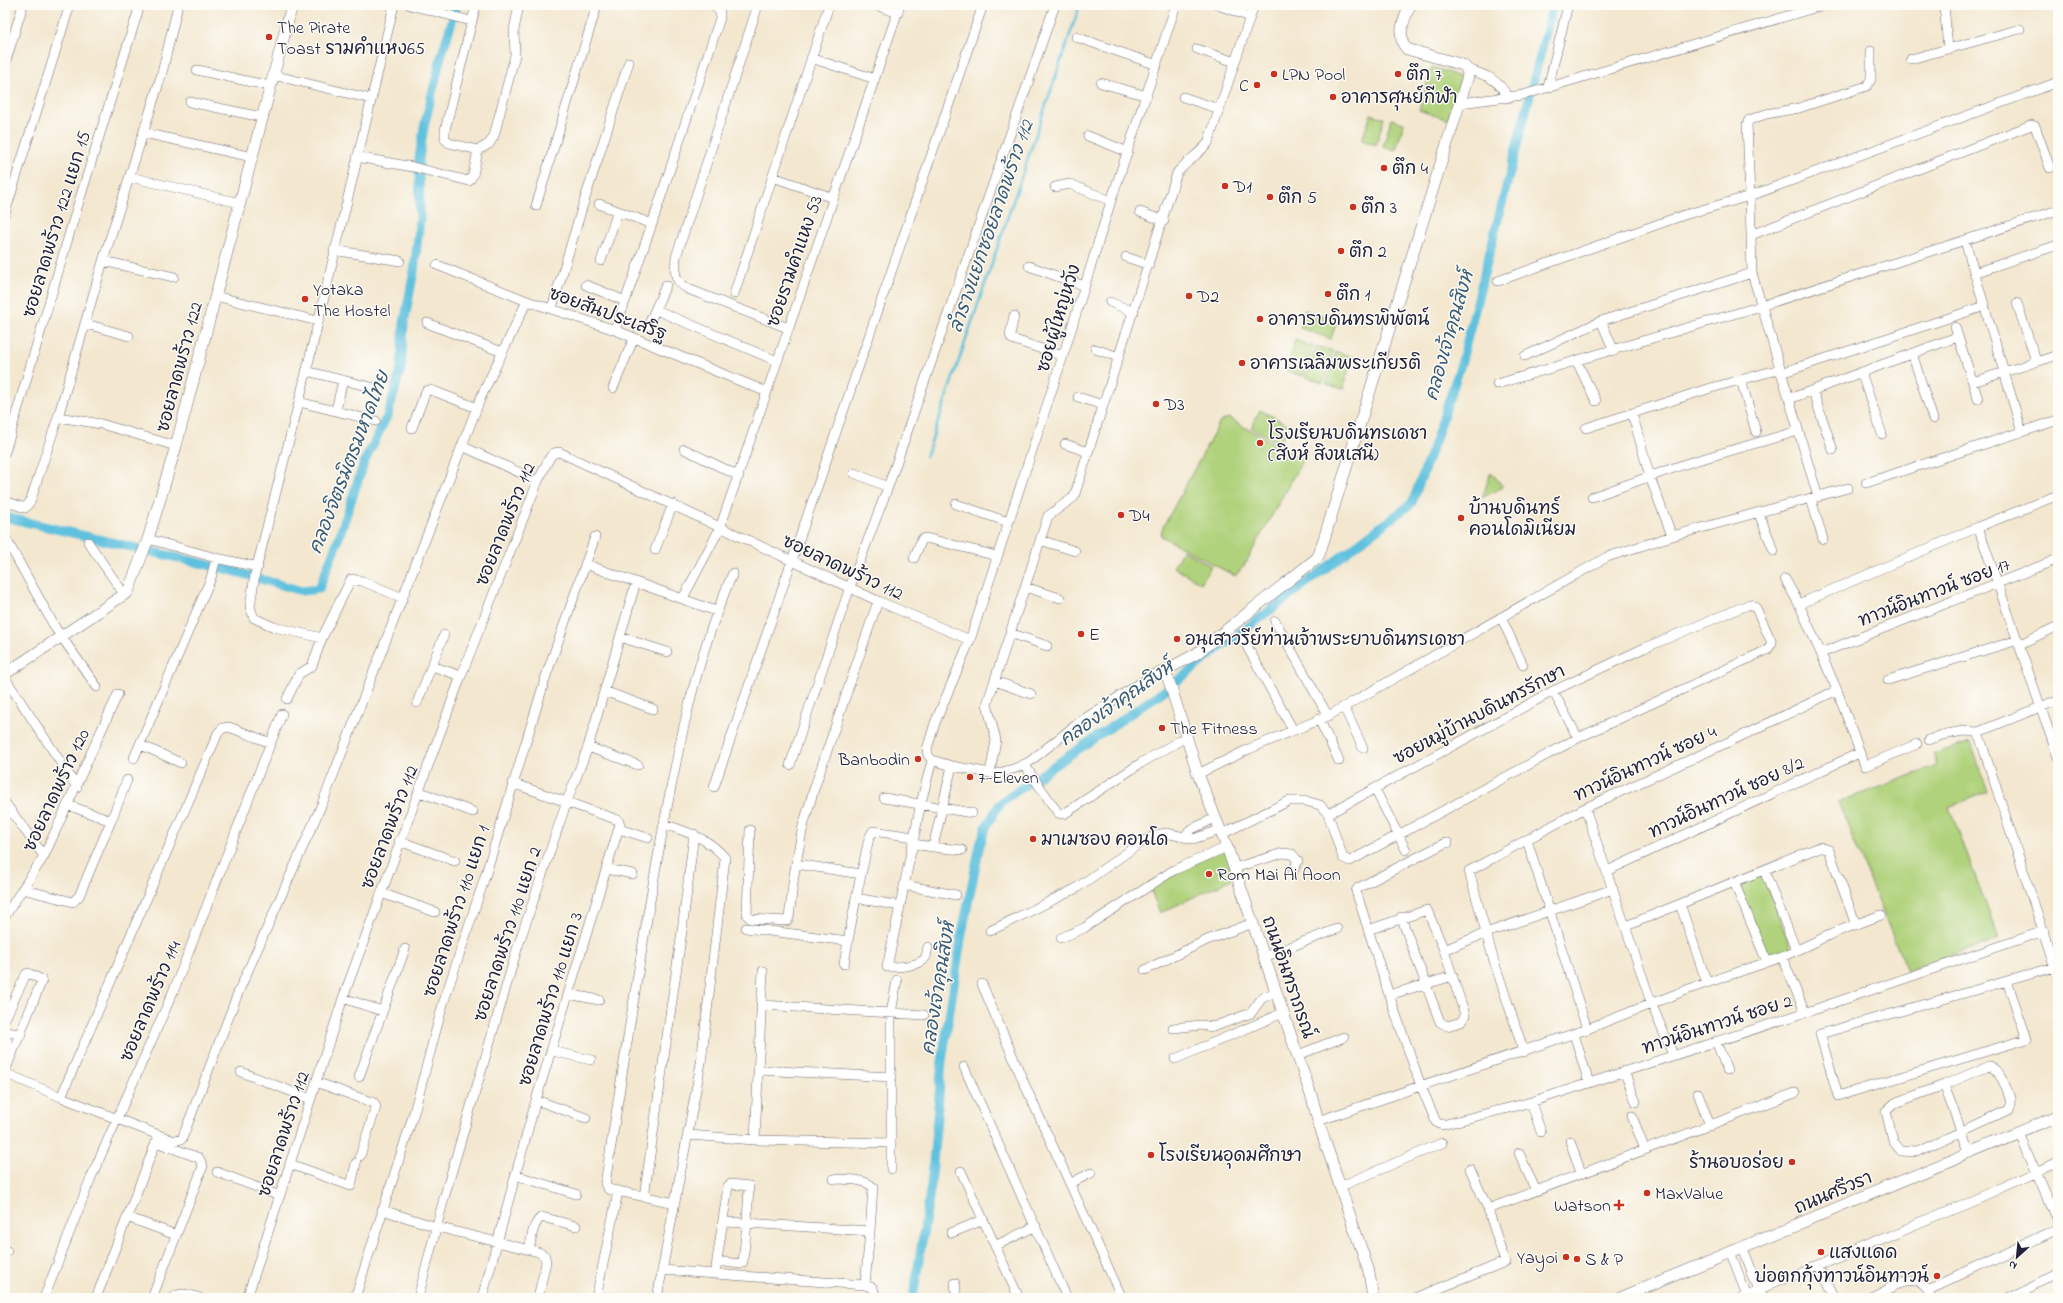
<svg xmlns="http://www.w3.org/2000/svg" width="2063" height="1303" viewBox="0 0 2063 1303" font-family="'Indie Flower','Playpen Sans Thai',sans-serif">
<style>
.green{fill:#b0d27b;stroke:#697a5b}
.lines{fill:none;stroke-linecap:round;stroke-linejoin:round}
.stream{stroke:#60c1de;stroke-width:2.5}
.canal{stroke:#60c1de;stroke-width:9}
.minor-casing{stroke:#6b676f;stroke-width:10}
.tertiary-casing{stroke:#6b676f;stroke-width:12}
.minor{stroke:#fff;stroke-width:9}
.tertiary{stroke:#fff;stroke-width:11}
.poi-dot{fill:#c8321e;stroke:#fdfcf7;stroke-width:1.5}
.labels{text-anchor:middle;stroke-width:3;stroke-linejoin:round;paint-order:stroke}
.poi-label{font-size:18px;fill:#22223b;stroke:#fdfcf7;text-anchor:start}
.street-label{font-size:18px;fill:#22223b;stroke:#fdfcf7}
.water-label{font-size:19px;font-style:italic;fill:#385a74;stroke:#fdfcf7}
</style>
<rect width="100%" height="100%" fill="#fdfcf7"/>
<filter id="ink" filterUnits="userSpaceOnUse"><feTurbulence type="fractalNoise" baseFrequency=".025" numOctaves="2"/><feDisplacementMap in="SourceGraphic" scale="8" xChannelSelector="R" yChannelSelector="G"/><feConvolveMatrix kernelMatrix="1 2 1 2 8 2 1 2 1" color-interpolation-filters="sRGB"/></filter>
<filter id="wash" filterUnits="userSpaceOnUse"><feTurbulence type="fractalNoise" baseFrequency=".012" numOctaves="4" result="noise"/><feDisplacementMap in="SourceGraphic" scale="16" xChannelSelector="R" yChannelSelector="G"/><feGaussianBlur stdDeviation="0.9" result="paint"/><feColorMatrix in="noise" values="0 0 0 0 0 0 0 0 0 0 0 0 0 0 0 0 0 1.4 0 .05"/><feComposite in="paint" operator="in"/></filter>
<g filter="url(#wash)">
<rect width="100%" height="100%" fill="#f3e7cf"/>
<path class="green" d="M1432,67L1461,77L1448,120L1419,110Z
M1371,114L1384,118L1376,145L1362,140Z
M1391,119L1404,123L1396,150L1383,147Z
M1305,310L1337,320L1331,339L1300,328Z
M1295,340L1313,346L1304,376L1286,371Z
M1316,346L1333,351L1323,383L1306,377Z
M1336,352L1353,357L1343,389L1326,384Z
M1260,410L1289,425L1280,443L1251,428Z
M1228,418L1301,458L1302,461L1244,566L1235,576L1161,536L1162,529L1220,422Z
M1491,472L1503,487L1482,498Z
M1183,550L1211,566L1201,583L1173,567Z
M1971,742L1987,791L1949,807L1999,939L1907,971L1838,802L1937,766L1933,754Z
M1227,847L1236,877L1160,913L1148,883Z
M1762,873L1792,951L1769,960L1737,883Z"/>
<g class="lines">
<path class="stream" d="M926,457L1080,5"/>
<path class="canal" d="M5,517L229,570L302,591L319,589L338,540L364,463L388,414L401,369L404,323L414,271L420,219L419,158L424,127L441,57L457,5
M913,1298L931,1185L942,1061L962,933L980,845L986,827L999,805L1008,797L1161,693L1412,503L1437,436L1461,364L1553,5"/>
</g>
</g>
<g filter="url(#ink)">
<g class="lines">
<g class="minor-casing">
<path id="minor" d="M394,5L299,402L255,574L250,607L254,618L274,627L322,638L351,579L362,581L403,598
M410,5L471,21
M476,5L445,130V139L449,143L478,150L489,144L494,136L515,55L514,30L519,5
M758,5L676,257C675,272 673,281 688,289L788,328
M875,5L898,13
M1218,5L1250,17
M1944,5L1948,48
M1076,37L1157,65
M1197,49L1235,62
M811,58L875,79
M1911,59L2020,29
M5,64L23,5
M1467,69C1486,75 1499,79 1508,98
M197,70L270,86
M273,75L371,99
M1101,83L1147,96
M1548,87L1568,5
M1183,97L1219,109
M190,102L262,117
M1460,103L1523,95L1824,5
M144,133L252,157
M1088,136L1128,152
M357,157L413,167L469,181L473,175L478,150
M130,177L240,203
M773,177L833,198
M1055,187L1070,184L1111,201
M599,204L652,224
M536,206L597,5
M1140,212L1164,221
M5,213L68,11
M1751,235L2031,125L2035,126L2050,168
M1965,241L2022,432
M334,250L400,261
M1126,257L1149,265
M103,261L174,277
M601,261L618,211
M437,265L527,301L615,330L767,392
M1029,266L1084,286
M1974,273L2058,245
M1498,281L1684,215L1750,196L1747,124L1749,120L1766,114L1799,108L1867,86L1871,79V51
M586,285L625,301
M734,294L829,5
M215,296L318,321
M1110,302L1134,312
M2017,303L2036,361
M552,308L582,208L629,62
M656,310L777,361
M1014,316L1010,335L1012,339L1063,356
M1601,321L1614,351
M427,323L502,352
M86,324L129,336
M648,326L666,285
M1955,327L1978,399
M615,330L652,224L720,18V12L714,5
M1095,349L1119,357
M1912,353L1933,419
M1525,356L1601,321L1752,273
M1577,362L1596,401
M306,371L375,388
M1861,372L1882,434
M1781,373L1985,306
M1741,380L1756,432
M1973,382L2058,355
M1497,384L1761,306L2058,210
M613,388L634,338
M1813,392L1833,450
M1078,397L1103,405
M1789,399L1957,337
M299,402L376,421
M336,410L343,380
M1632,413L1650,477L1672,536
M58,417L101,424L176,446
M412,428L426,391L431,390L477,408
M1586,428L1711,388L1780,369
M1065,444L1088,452
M462,446L538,481
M684,449L739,476
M5,452L77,208L140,5
M854,473L888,487
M1866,483L2058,420
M1592,497L1688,463L1798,431
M1818,497L1752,273L1750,196L2058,82
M1811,499L1823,539
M5,501L25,508L30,502L58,417L103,261L162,73L178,5
M956,504L1008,522
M1759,514L1774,551
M1978,527L2058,757
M5,537L56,629L97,687
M148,539L216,558L258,567
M1040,540L1075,551
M88,542L124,594
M655,550L673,504
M914,558L922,539L926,538L997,556
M585,564L716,611
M1785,579L1799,604L1837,690L1865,766L1917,744
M1025,587L1060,598
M683,598L720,528L900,5
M1799,604L1978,527L2058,495
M1501,617L1523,665
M1275,621L1328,716
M1010,633L1047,646
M620,637L667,652
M1243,639L1293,730
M2020,644L2058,626
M1821,653L2058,559
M432,666L461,676
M1164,671L1153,675L1081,721L1029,762L1016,768L996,774L990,773L952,766L932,760L928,755L927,749L935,723L970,640L1063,356L1111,201L1176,5
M5,678L77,787
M1888,680L2018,640
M995,681L1031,694
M604,691L653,709
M1553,691L1578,738
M287,699L299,674L312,666L322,638
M417,703L444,635
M1344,707L1363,748
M1319,719L1339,761
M1978,732L2058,977
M1929,740L1942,735L1963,731L1978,732L2058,700
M141,745L181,763
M588,747L638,765
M134,758L211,578L216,558
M1024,764L1058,813L1064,814L1141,763L1186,737
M790,765L850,587L888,487L1055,5
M990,773L996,740L987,704L1048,516L1074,497L1177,173C1186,162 1199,154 1208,143L1254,5
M1198,774L1249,749L1328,716L1607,557L1672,536L1848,488
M714,787L983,5
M1375,789L1406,850
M420,792L473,812
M884,798L972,813
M5,803L44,856
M68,805L111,821
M1585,808L1652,1005L1673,1055
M619,829L648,838
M750,830L747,915L751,919L787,921L789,918L794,875L803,826L815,786L878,601
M1222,834L1289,801H1306L1320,805L1328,814L1553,691L1644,648L1750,604L1756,608L1772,643L1767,650L1578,738L1350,861L1343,858L1328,814
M1185,836L1190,830L1215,818
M1527,840L1587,1029
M399,841L455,861
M1448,843H1445L1358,888L1356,891L1389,995L1421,1086L1436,1122L1442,1125L1531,1102L1813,1010L2044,931
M913,844L933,847L952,766
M933,847L962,850
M803,865L861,874
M1234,868L1283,853L1292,854L1298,861L1293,871
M606,869L633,874
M1764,870L1796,950
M1607,871L1859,753
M1734,882L1767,962
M904,885L956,895
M22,889L73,902L79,896L111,821L127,780
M381,893L435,912
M856,898L869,838L873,831L914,837
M1680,904L1707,983
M900,906L887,967C897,967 919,967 926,957C927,954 927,950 928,947
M5,916L44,856L118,694
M1401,917L1440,1022L1447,1026L1461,1022L1465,1015L1444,950
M1626,926L1820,847L1829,850L1856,925
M746,928L848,941L856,898L900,906L921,803L932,760
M1368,930L1427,910L1444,950L1486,933L1613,889
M990,931L1075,889L1142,842L1156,835L1166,833L1193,839L1220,830
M1061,938L1084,928L1174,870L1227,847
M1264,957L1337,929
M1782,957L1805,1012
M844,964L848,941
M1145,970L1207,940L1253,923
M2007,981L2027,1039L1838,1096L1820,1034Z
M2007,981L2055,967
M982,984L1024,1083L1122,1298
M568,994L599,1000
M1389,995L1453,976
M343,998L382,1011
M762,1005L924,1015
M5,1019L26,974L28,973L42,980L5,1071
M1173,1028L1201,1025L1213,1027L1251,1013L1262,998L1276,992
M5,1032L21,1034
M1574,1034L1589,1083
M1716,1041L1727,1070
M552,1051L591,1060
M1524,1052L1493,958L1469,871L1585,808L1748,733L1837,690
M1298,1055L1344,1037
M1175,1059L1283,1013
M964,1067L1067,1298
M759,1070L892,1077
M1624,1071L1636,1102
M241,1072L311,1099
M5,1073L61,1097L174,1141L182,1139L238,993L322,804L481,397L527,301
M359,1077L405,949
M316,1082L374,1103L376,1107L360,1156
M1944,1085L1989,1066C1999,1069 2007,1088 2010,1098C2011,1103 2009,1106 2008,1110L1917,1152L1901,1151L1893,1141L1886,1111L1895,1103L1944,1085L1970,1154
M1698,1093L1710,1126
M61,1097L218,733L223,728L229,727L271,743
M536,1100L586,1118
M1531,1102L1541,1132
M1632,1116L1645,1150
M1318,1121L1587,1029L1689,989L1782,957L1836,932L1881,915
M2019,1133L2058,1223
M688,1135L755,1140L891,1143
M755,1140L763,971
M1570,1141L1581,1173
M1519,1153L1536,1191
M290,1164L351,1186L356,1163
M891,1169V1013L897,980
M961,1171L1019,1298
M217,1172L280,1196
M515,1175L576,1194
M1071,1183L1091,1173
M1339,1187L1442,1143
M644,1197L682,931L694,834
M675,1203L608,1189L605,1184C623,1071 639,958 660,845C677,753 695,658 733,573
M1488,1209L1795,1093
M382,1210L437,1227L538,1252L545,1256L546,1262L538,1298
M127,1217L176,1235
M951,1233L983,1220
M995,1246L1036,1226
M1743,1248L1762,1298
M5,1250L7,1251
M529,1250C532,1239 532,1223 542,1217L576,1226
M1730,1252L1748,1298
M717,1261L741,1264L743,1262L747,1223L723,1222
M1819,1265L1835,1298
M662,1270L865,1285L873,1288L876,1298
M715,1274L728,1186L731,1184L749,1186L747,1223L870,1231L873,1187C863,1178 847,1180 834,1179
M955,1283L957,1298
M865,1285L870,1231
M1928,1290L2058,1229
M44,1298L90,1180L173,992L282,714
M96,1298L156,1142L199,1158L203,1166L152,1298
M173,1298C181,1291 190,1295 200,1298
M247,1298L343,998L461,676L538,481L550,457L554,453L559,452L878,601L970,640
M355,1298L413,1116L443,1004L484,880L547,673L595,537
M418,1298L444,1198L518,946L567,801L588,747L636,582
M482,1298L536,1100L620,824L618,820L512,783
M596,1298L618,1192
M657,1298L701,1063L725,858C709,838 687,832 664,824
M1415,1298L1505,1262L1488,1209L1470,1169
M1740,1298L1976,1199L2058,1163
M1868,1298C1893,1287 1916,1265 1933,1298
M2008,1298L2058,1273"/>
</g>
<g class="tertiary-casing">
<path id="tertiary" d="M5,674L128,592L148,539L176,446L292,5
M1373,1298L1369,1272L1318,1121L1313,1101L1227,847L1198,774L1169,681L1164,671L1196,654L1316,559L1319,555L1468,76L1467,69L1463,65L1407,49C1395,37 1405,18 1410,5
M1620,1298L2058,1116"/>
</g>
<use href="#minor" class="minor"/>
<use href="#tertiary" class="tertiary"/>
</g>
</g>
<g class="poi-dot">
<circle cx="269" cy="37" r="4"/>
<circle cx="1274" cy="74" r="4"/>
<circle cx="1398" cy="74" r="4"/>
<circle cx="1257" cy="85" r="4"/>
<circle cx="1333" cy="97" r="4"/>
<circle cx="1384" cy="168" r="4"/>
<circle cx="1225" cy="186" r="4"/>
<circle cx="1270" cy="197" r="4"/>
<circle cx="1353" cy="207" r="4"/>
<circle cx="1341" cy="251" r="4"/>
<circle cx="1328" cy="294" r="4"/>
<circle cx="1189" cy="296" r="4"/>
<circle cx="305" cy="299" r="4"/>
<circle cx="1260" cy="319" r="4"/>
<circle cx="1242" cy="363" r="4"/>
<circle cx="1156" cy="404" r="4"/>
<circle cx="1260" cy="443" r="4"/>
<circle cx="1121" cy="515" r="4"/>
<circle cx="1461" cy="518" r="4"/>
<circle cx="1081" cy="634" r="4"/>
<circle cx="1177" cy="639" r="4"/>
<circle cx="1162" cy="728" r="4"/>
<circle cx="918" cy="759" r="4"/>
<circle cx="970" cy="777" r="4"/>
<circle cx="1033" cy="839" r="4"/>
<circle cx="1209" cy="874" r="4"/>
<circle cx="1151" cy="1155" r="4"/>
<circle cx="1792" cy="1162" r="4"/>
<circle cx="1647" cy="1193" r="4"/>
<path d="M1617 1199h4v4h4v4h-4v4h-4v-4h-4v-4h4z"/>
<circle cx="1821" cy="1252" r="4"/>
<circle cx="1566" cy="1257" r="4"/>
<circle cx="1577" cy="1259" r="4"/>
<circle cx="1937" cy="1276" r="4"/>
</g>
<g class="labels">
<g class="poi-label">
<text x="277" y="33">The Pirate<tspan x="277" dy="21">Toast รามคำแหง65</tspan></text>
<text x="1282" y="80">LPN Pool</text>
<text x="1406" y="80">ตึก 7</text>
<text x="1249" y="91" text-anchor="end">C</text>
<text x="1341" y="103">อาคารศุนย์กีฬา</text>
<text x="1392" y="174">ตึก 4</text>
<text x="1233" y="192">D1</text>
<text x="1278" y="203">ตึก 5</text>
<text x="1361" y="213">ตึก 3</text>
<text x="1349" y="257">ตึก 2</text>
<text x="313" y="295">Yotaka<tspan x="313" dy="21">The Hostel</tspan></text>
<text x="1336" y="300">ตึก 1</text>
<text x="1197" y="302">D2</text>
<text x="1268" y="325">อาคารบดินทรพิพัตน์</text>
<text x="1250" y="369">อาคารเฉลิมพระเกียรติ</text>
<text x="1164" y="410">D3</text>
<text x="1268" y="439">โรงเรียนบดินทรเดชา<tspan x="1268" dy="21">(สิงห์ สิงหเสนี)</tspan></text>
<text x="1469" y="514">บ้านบดินทร์<tspan x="1469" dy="21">คอนโดมิเนียม</tspan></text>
<text x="1129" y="521">D4</text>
<text x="1089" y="640">E</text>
<text x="1185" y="645">อนุเสาวรีย์ท่านเจ้าพระยาบดินทรเดชา</text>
<text x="1170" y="734">The Fitness</text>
<text x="910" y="765" text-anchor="end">Banbodin</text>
<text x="978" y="783">7-Eleven</text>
<text x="1041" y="845">มาเมซอง คอนโด</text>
<text x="1217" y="880">Rom Mai Ai Aoon</text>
<text x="1159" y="1161">โรงเรียนอุดมศึกษา</text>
<text x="1784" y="1168" text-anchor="end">ร้านอบอร่อย</text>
<text x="1655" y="1199">MaxValue</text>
<text x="1611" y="1211" text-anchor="end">Watson</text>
<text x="1829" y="1258">แสงแดด</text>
<text x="1558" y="1263" text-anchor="end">Yayoi</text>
<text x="1585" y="1265">S &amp; P</text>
<text x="1929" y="1282" text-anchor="end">บ่อตกกุ้งทาวน์อินทาวน์</text>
</g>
<g class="street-label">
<text transform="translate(56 224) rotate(-73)" y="6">ซอยลาดพร้าว 122 แยก 15</text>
<text transform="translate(794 261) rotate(-71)" y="6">ซอยรามคำแหง 53</text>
<text transform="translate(608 313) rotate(20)" y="6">ซอยสันประเสริฐ</text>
<text transform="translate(1058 318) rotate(-73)" y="6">ซอยผู้ใหญ่หวัง</text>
<text transform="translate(179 367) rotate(-75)" y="6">ซอยลาดพร้าว 122</text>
<text transform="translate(505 524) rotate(-68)" y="6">ซอยลาดพร้าว 112</text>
<text transform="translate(843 567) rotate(25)" y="6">ซอยลาดพร้าว 112</text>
<text transform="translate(1934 592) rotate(-21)" y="6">ทาวน์อินทาวน์ ซอย 17</text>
<text transform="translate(1479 714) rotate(-28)" y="6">ซอยหมู่บ้านบดินทรรักษา</text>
<text transform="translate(1645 763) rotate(-25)" y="6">ทาวน์อินทาวน์ ซอย 4</text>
<text transform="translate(56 790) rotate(-65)" y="6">ซอยลาดพร้าว 120</text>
<text transform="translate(1726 797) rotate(-25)" y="6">ทาวน์อินทาวน์ ซอย 8/2</text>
<text transform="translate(389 827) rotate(-69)" y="6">ซอยลาดพร้าว 112</text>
<text transform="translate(456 911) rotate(-72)" y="6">ซอยลาดพร้าว 110 แยก 1</text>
<text transform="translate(507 934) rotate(-72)" y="6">ซอยลาดพร้าว 110 แยก 2</text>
<text transform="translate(1289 977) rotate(71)" y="6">ถนนอินทราภรณ์</text>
<text transform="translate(550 999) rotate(-73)" y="6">ซอยลาดพร้าว 110 แยก 3</text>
<text transform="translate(150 1001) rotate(-67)" y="6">ซอยลาดพร้าว 114</text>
<text transform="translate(1717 1024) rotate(-18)" y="6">ทาวน์อินทาวน์ ซอย 2</text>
<text transform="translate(283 1134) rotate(-72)" y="6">ซอยลาดพร้าว 112</text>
<text transform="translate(1833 1192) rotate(-23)" y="6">ถนนศรีวรา</text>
</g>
<g class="water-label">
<text transform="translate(990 226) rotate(-71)" y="7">ลำรางแยกซอยลาดพร้าว 112</text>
<text transform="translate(1448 335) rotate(-74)" y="7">คลองเจ้าคุณสิงห์</text>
<text transform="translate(348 462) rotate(-69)" y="7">คลองจิตรมิตรมหาดไทย</text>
<text transform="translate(1116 702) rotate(-35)" y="7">คลองเจ้าคุณสิงห์</text>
<text transform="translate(937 988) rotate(-81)" y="7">คลองเจ้าคุณสิงห์</text>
</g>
</g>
<rect width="2063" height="1303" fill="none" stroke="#fdfcf7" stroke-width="20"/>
<g transform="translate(2017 1257) rotate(207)" stroke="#fdfcf7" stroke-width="3" paint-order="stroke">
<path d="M0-3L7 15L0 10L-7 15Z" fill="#22223b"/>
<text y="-6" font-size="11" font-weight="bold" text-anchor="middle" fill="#22223b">N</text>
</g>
</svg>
